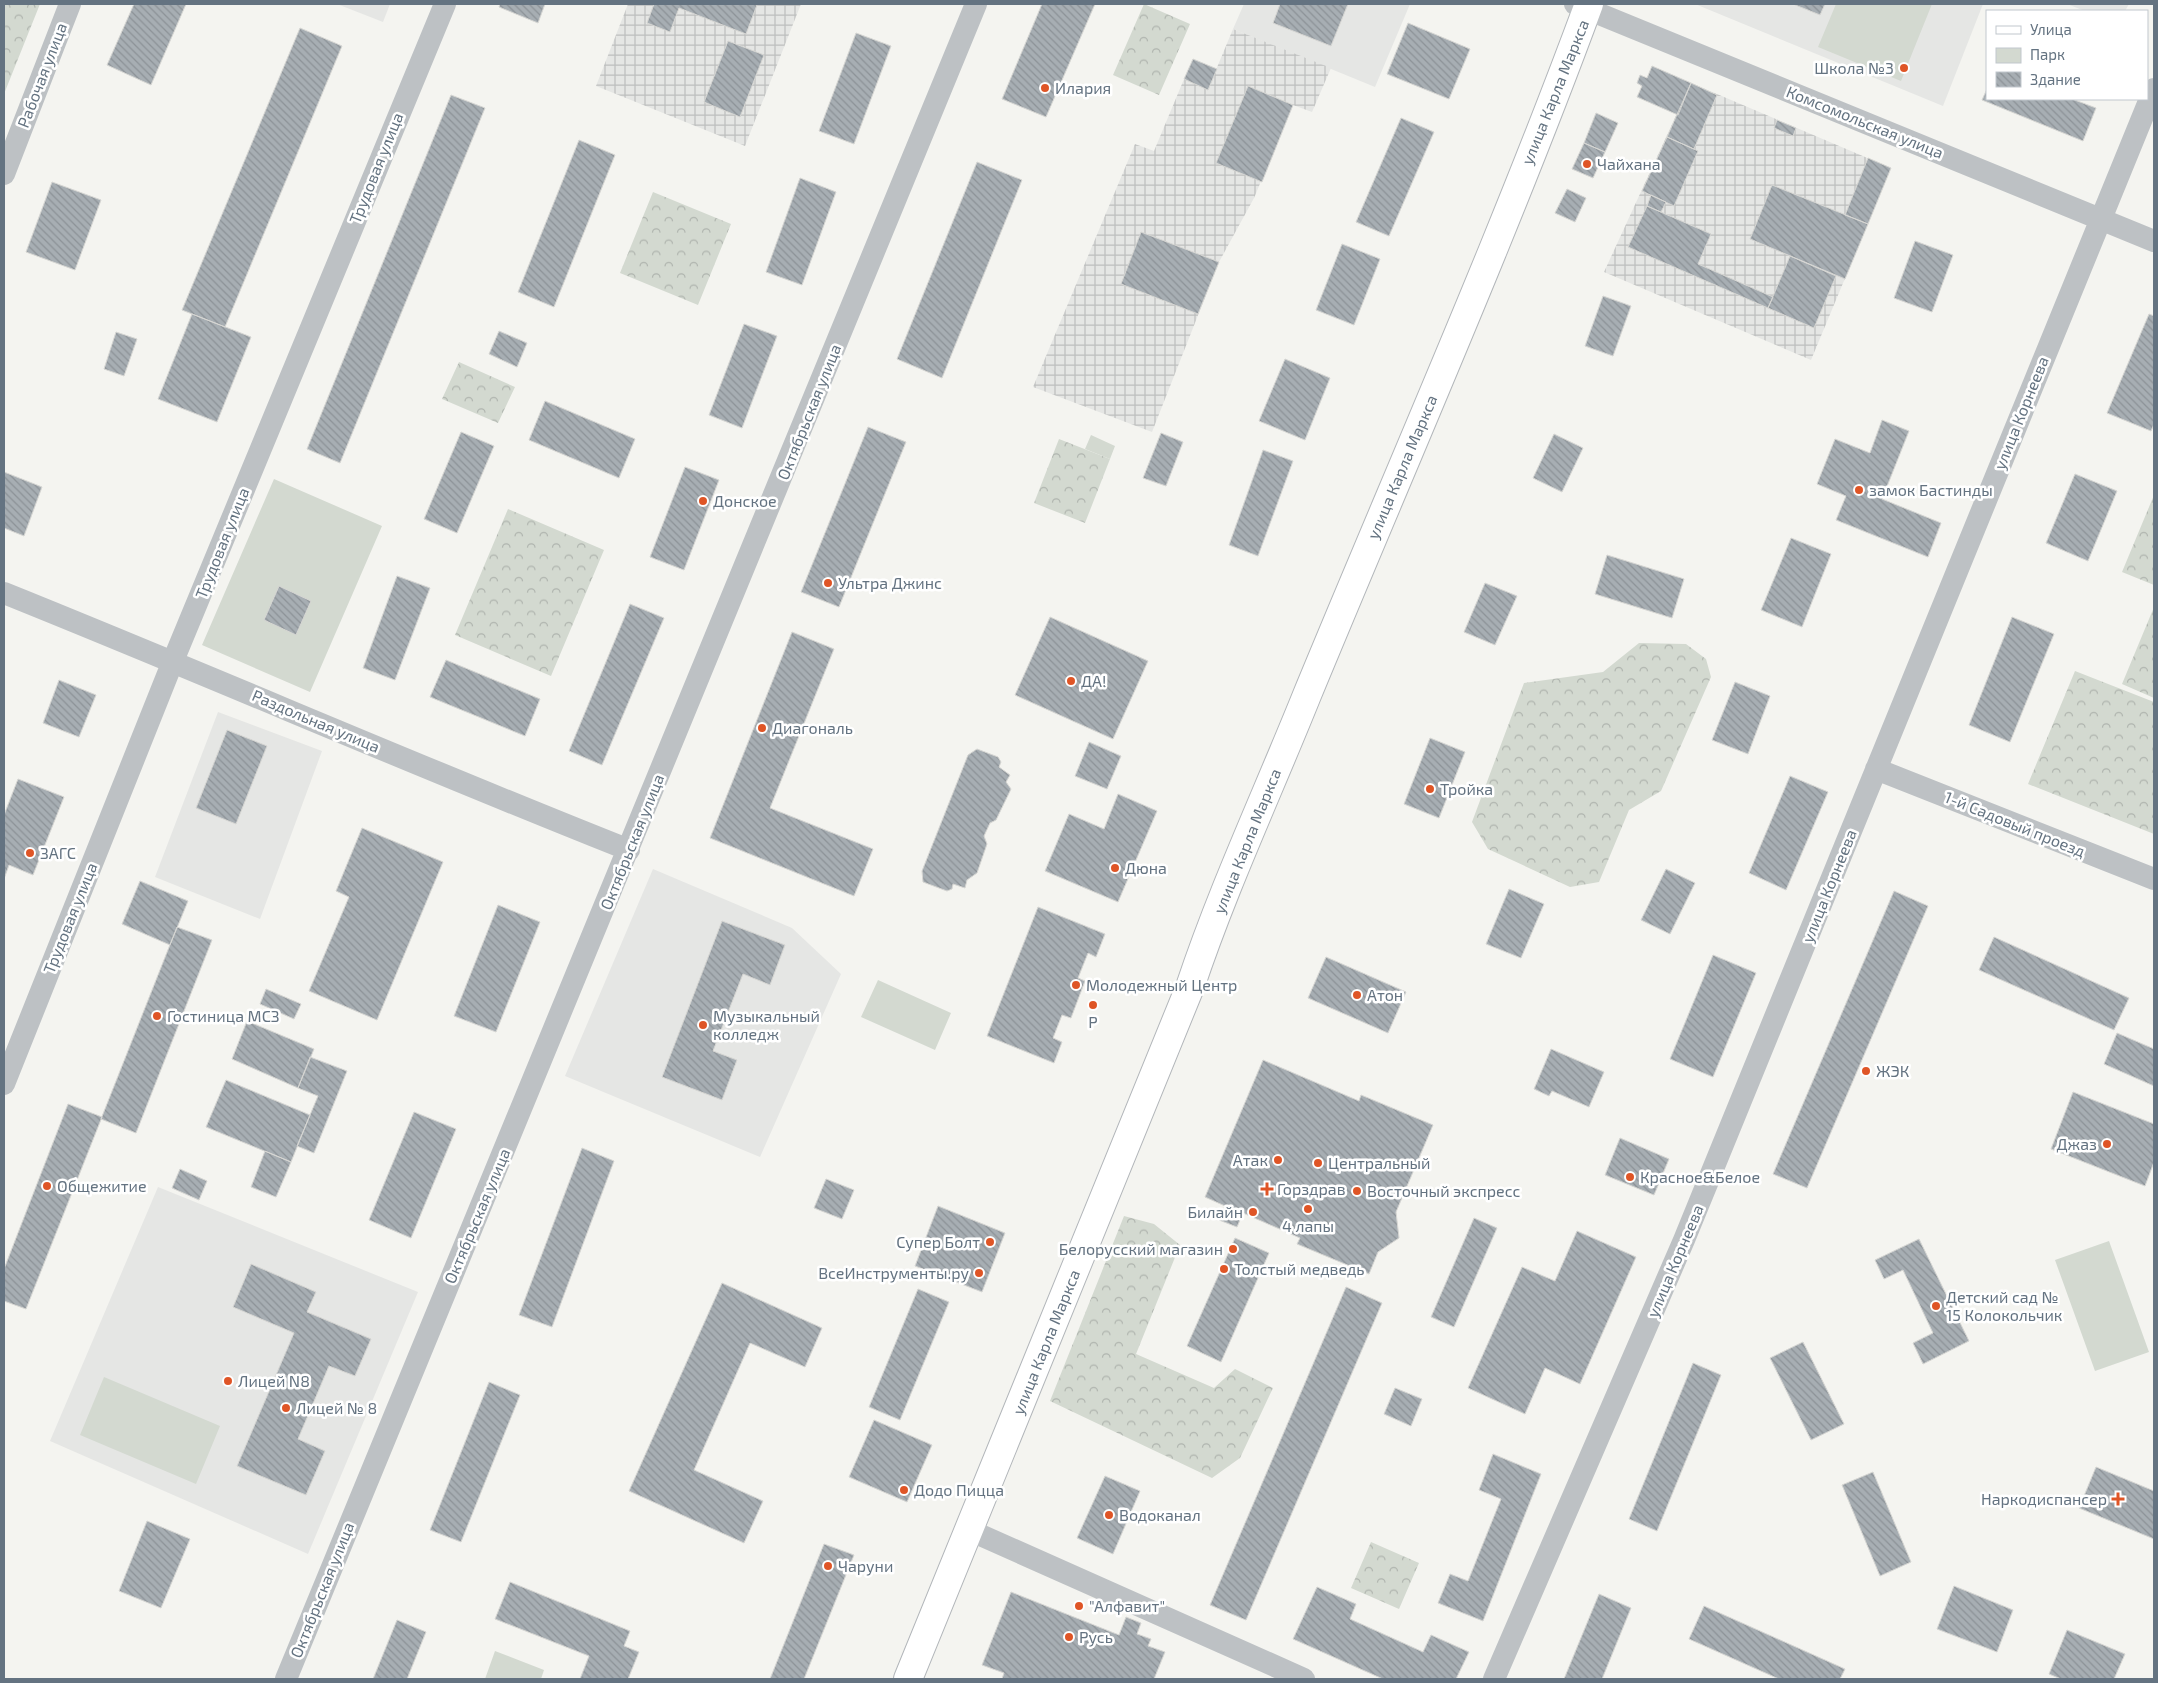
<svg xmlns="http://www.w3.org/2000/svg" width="2158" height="1683" viewBox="0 0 2158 1683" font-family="'Exo 2',sans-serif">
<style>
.built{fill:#e5e6e4}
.industrial{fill:url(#industrial-grid)}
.green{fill:#d3d9d0}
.forest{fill:url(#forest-crowns)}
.building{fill:url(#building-back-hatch);stroke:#d6d6d3}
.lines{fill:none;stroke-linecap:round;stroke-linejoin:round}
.major-casing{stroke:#b2b6ba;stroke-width:30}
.minor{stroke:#bdc1c4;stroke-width:22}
.major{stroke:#fff;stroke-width:28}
.poi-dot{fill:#df5526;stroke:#fff;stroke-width:2}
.labels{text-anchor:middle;stroke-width:5;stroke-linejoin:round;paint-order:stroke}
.poi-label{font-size:16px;fill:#647381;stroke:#fff;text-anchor:start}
.street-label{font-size:16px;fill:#647381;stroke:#fff}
</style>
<defs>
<pattern id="industrial-grid" width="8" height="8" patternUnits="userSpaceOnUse" patternTransform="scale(1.25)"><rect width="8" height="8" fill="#e5e6e4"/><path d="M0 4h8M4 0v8" fill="none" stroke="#bdbfbe"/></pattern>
<pattern id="forest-crowns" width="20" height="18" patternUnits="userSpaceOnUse" patternTransform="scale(1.25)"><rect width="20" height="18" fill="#d3d9d0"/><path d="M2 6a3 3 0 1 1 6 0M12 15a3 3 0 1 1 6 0" fill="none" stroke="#afb4ae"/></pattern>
<pattern id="building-back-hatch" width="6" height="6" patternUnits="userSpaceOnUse" patternTransform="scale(1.25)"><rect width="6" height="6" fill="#a7aeb3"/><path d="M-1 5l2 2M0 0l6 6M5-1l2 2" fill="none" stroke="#8c9297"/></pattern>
</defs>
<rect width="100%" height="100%" fill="#f4f4f0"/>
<path class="built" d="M337,4H390L383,22Z
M1244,4H1410L1375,87L1233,29Z
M1695,4H1983L1943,106Z
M2067,4H2129L2125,11H2085Z
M218,712L322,751L260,919L155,877Z
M653,869L792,928L841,974L760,1157L565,1076Z
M158,1187L418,1292L308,1554L50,1441Z"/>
<path class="industrial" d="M628,4H801L745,146L596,86Z
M1233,29L1331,68L1312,112L1293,105L1254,198L1219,262L1152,432L1033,387L1135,144L1154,151L1184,79L1208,89Z
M1691,83L1891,168L1811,360L1604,272Z"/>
<path class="green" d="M1836,4H1932L1901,81L1818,47Z
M1091,435L1115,446L1110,459L1085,449Z
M274,479L382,526L310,692L202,645Z
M878,980L951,1013L935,1050L861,1017Z
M2109,1241L2149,1352L2095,1371L2055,1260Z
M104,1377L220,1426L196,1484L80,1435Z
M495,1651L544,1670L541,1679H485Z"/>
<path class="forest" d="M4,4H40L4,94Z
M1144,4L1190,24L1159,95L1113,75Z
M653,192L731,224L698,305L620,273Z
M459,362L515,387L498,423L442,399Z
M1059,439L1110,459L1085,523L1034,503Z
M2154,495V585L2122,572Z
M508,509L604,550L551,676L455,635Z
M2154,607V698L2122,684Z
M1639,643L1686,644L1706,659L1711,677L1661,791L1629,810L1599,882L1570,887L1488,849L1472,822L1524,683L1603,672Z
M2075,671L2154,702V834L2028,784Z
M1124,1216L1154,1224L1180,1245L1136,1354L1214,1388L1235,1369L1273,1388L1240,1458L1212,1478L1050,1401Z
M1371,1542L1419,1563L1399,1609L1351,1588Z"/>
<path class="building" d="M134,4H186L151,85L107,65Z
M500,4H545L538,23L499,7Z
M654,4H753L757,5L746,34L679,8L670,32L647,23Z
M1042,4H1095L1046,117L1002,99Z
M1280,4H1348L1331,46L1273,23Z
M1793,4H1825L1820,15Z
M1408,23L1470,49L1449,99L1387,74Z
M300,28L342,46L225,327L182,310Z
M856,33L891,46L854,144L819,131Z
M728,41L764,55L740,117L704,102Z
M1193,59L1217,69L1208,90L1184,79Z
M1652,66L1691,83L1678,115L1637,97L1642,86L1637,83L1640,75L1647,78Z
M1691,83L1717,95L1694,149L1667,137Z
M1248,86L1293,105L1262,182L1216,163Z
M1987,89V99H2072L2096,108L2083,141L1982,100Z
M451,95L485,108L340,463L307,449Z
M1596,113L1618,123L1605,152L1584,143Z
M1401,118L1434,132L1389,236L1356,222Z
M1777,120L1796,128L1793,136L1774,128Z
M1667,137L1698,151L1674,206L1642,191Z
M579,140L615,155L554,307L518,292Z
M1584,143L1605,152L1593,178L1572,169Z
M1868,158L1891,168L1868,224L1845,215Z
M977,162L1022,180L942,378L897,359Z
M800,178L836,192L802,285L766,272Z
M52,182L101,200L75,270L26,252Z
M1772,185L1868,224L1845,279L1750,239Z
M1567,189L1586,198L1575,222L1555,213Z
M1651,195L1666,202L1661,212L1647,206Z
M1647,206L1711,234L1698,264L1773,297L1768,308L1628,247Z
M1141,232L1219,262L1198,314L1121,284Z
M1915,241L1953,255L1932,312L1894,298Z
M1342,244L1380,259L1354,325L1316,310Z
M1790,256L1836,276L1814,328L1768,308Z
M1603,296L1631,306L1613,356L1585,346Z
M192,314L251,337L217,422L158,399Z
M2149,314L2154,316V424L2151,431L2107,413Z
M744,324L777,336L742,428L709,415Z
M499,331L527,343L517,367L489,354Z
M116,332L137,339L124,376L104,369Z
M1285,359L1330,378L1305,440L1259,421Z
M545,401L635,439L619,478L529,440Z
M1882,420L1909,431L1882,499L1941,523L1928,557L1836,520L1846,496L1817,484L1835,439L1870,453Z
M868,427L906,442L839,607L801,592Z
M461,432L494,446L457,533L424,519Z
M1161,433L1183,442L1166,486L1143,478Z
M1554,434L1583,448L1562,492L1533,478Z
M1263,450L1293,461L1258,556L1229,545Z
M685,467L719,480L684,570L650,557Z
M4,472L42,487L24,536L4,528Z
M2075,474L2117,491L2088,561L2046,543Z
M1791,538L1831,554L1802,627L1761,610Z
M1607,555L1684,579L1672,618L1595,594Z
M397,576L430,588L395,680L363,668Z
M1485,583L1517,596L1495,645L1464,632Z
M279,586L311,601L296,635L264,620Z
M630,604L664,618L602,765L569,751Z
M1050,617L1148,661L1113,739L1015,695Z
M2012,617L2054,634L2010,742L1969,725Z
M792,632L834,649L770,808L873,849L854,896L710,838Z
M446,660L540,699L525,736L430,697Z
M59,680L96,695L79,737L43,723Z
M1735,682L1770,696L1748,754L1712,740Z
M227,730L267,746L236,824L196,808Z
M1430,738L1465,752L1439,818L1404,804Z
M1089,742L1121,756L1107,789L1075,776Z
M977,749L998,757L1001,762L999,767L1010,775L1006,782L1011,789L996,820L990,823L984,836L987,844L977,873L967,880L965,888L953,884L952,889L947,891L923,882L922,871L968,755Z
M1790,776L1828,792L1786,890L1749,873Z
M18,779L64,797L33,875L9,865L4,879V815Z
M1118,794L1157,811L1118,902L1045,871L1069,814L1104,829Z
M362,828L443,862L377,1020L309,991L349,897L336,891Z
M1666,869L1695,883L1670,934L1641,920Z
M140,881L188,901L170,945L122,924Z
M1509,889L1544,904L1521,958L1486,944Z
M1894,891L1928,906L1807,1188L1773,1174Z
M498,905L540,922L496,1032L454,1016Z
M1038,907L1105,934L1096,957L1088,953L1078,978L1085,981L1071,1018L1062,1015L1053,1038L1062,1042L1054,1063L987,1036Z
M722,921L785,945L770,985L743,974L713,1051L737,1060L722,1100L662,1077Z
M177,927L212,940L136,1133L101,1119Z
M1994,937L2129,998L2114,1030L1979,970Z
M1713,955L1756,973L1713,1077L1670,1059Z
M1326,957L1406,992L1388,1033L1308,998Z
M266,989L301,1004L294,1019L260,1004Z
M247,1021L314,1049L298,1088L232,1059Z
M2117,1033L2154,1049V1086L2104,1064Z
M1551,1049L1604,1072L1589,1107L1552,1091L1549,1096L1534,1089Z
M310,1057L347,1071L314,1153L297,1146L318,1096L298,1088Z
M1263,1060L1359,1101L1361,1095L1433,1125L1396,1212L1399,1238L1378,1252L1369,1274L1297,1244L1300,1238L1243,1213L1237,1227L1219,1220L1225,1206L1205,1197Z
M226,1080L310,1115L291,1162L206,1127Z
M2073,1092L2154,1124V1162L2145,1186L2051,1149Z
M68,1104L102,1117L26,1309L4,1301V1269Z
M414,1112L456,1129L411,1238L369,1220Z
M1620,1138L1669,1159L1654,1195L1605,1175Z
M582,1148L614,1161L552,1327L519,1315Z
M265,1151L291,1162L276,1197L251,1187Z
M180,1169L207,1181L199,1200L172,1188Z
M826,1179L854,1190L842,1219L814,1208Z
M938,1206L1005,1233L982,1292L915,1266Z
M1474,1218L1497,1228L1454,1327L1431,1317Z
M1577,1231L1636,1257L1580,1384L1545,1368L1525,1414L1468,1388L1522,1267L1555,1281Z
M1235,1238L1269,1253L1221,1362L1187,1346Z
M1919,1239L1969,1341L1923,1364L1913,1343L1933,1333L1903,1270L1884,1279L1875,1260Z
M251,1264L316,1292L307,1312L371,1339L355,1376L329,1366L298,1439L325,1451L306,1495L237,1466L294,1333L233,1307Z
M722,1283L822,1328L805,1367L750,1343L694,1470L763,1501L744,1543L629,1491Z
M1346,1287L1382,1303L1246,1620L1210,1605Z
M918,1289L949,1302L900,1420L869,1407Z
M1803,1342L1844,1424L1811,1440L1770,1358Z
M1693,1363L1721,1375L1657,1531L1629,1519Z
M489,1382L520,1395L461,1542L430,1530Z
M1395,1388L1422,1399L1411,1426L1384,1414Z
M874,1420L932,1445L907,1502L849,1477Z
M1493,1454L1541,1474L1483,1621L1438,1603L1450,1574L1468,1581L1501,1499L1479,1490Z
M2096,1467L2154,1491V1539L2079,1508Z
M1873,1472L1911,1562L1880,1576L1842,1485Z
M1105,1476L1140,1491L1113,1554L1077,1538Z
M147,1521L190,1539L161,1608L119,1591Z
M824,1544L854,1555L804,1679H770Z
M510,1582L630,1631L624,1646L639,1652L628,1679H580L589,1656L495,1619Z
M1954,1586L2013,1610L1997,1652L1937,1629Z
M1317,1587L1356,1604L1350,1619L1423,1652L1431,1635L1469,1652L1456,1679H1383L1293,1639Z
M1011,1592L1119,1635L1126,1617L1141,1623L1137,1634L1151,1639L1148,1646L1165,1652L1154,1679H1002L1004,1673L982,1665Z
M1599,1594L1631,1608L1602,1679H1564Z
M1704,1606L1845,1669L1840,1679H1779L1689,1639Z
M397,1620L426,1632L407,1679H373Z
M2067,1630L2125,1654L2114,1679H2061L2049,1674Z"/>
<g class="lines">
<g class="major-casing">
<path id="major" d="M908,1679L1190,987C1223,888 1268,792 1307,695C1402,465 1503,237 1589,4"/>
</g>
<path class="minor" d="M1575,4L2154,241
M4,174L70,4
M4,593C213,677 419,767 629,850
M1876,769L2154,879
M4,1084L173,661L445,4
M969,1530L1304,1679
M286,1679L976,4
M1494,1679L1684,1240L2154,89"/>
<use href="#major" class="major"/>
</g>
<g class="poi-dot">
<circle cx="1904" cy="68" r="5"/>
<circle cx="1045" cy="88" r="5"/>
<circle cx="1587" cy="164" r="5"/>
<circle cx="1859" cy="490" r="5"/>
<circle cx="703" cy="501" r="5"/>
<circle cx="828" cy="583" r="5"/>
<circle cx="1071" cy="681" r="5"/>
<circle cx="762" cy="728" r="5"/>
<circle cx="1430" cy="789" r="5"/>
<circle cx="30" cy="853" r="5"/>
<circle cx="1115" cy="868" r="5"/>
<circle cx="1076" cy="985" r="5"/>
<circle cx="1357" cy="995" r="5"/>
<circle cx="1093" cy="1005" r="5"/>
<circle cx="157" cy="1016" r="5"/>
<circle cx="703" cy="1025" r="5"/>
<circle cx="1866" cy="1071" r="5"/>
<circle cx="2107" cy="1144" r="5"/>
<circle cx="1278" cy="1160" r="5"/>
<circle cx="1318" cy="1163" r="5"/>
<circle cx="1630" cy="1177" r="5"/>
<circle cx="47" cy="1186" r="5"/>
<path d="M1264.5 1181.5h5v5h5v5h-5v5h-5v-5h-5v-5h5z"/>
<circle cx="1357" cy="1191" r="5"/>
<circle cx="1308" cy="1209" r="5"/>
<circle cx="1253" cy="1212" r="5"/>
<circle cx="990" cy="1242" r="5"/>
<circle cx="1233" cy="1249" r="5"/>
<circle cx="1224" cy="1269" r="5"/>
<circle cx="979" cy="1273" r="5"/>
<circle cx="1936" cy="1306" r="5"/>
<circle cx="228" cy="1381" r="5"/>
<circle cx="286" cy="1408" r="5"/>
<circle cx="904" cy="1490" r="5"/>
<path d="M2115.5 1491.5h5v5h5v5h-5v5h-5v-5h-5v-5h5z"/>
<circle cx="1109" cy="1515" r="5"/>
<circle cx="828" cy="1566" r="5"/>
<circle cx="1079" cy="1606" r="5"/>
<circle cx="1069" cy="1637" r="5"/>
</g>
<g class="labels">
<g class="poi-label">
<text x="1894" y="74" text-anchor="end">Школа №3</text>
<text x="1055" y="94">Илария</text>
<text x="1597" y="170">Чайхана</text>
<text x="1869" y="496">замок Бастинды</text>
<text x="713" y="507">Донское</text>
<text x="838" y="589">Ультра Джинс</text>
<text x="1081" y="687">ДА!</text>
<text x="772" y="734">Диагональ</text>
<text x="1440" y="795">Тройка</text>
<text x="40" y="859">ЗАГС</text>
<text x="1125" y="874">Дюна</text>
<text x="1086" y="991">Молодежный Центр</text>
<text x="1367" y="1001">Атон</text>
<text x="167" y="1022">Гостиница МСЗ</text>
<text x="713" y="1022">Музыкальный<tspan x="713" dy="18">колледж</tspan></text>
<text x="1093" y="1028" text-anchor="middle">P</text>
<text x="1876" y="1077">ЖЭК</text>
<text x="2097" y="1150" text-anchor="end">Джаз</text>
<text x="1268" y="1166" text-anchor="end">Атак</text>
<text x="1328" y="1169">Центральный</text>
<text x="1640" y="1183">Красное&amp;Белое</text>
<text x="57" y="1192">Общежитие</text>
<text x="1277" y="1195">Горздрав</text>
<text x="1367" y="1197">Восточный экспресс</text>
<text x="1243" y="1218" text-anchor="end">Билайн</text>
<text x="1308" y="1232" text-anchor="middle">4 лапы</text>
<text x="980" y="1248" text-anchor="end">Супер Болт</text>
<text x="1223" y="1255" text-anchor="end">Белорусский магазин</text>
<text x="1234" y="1275">Толстый медведь</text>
<text x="969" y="1279" text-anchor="end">ВсеИнструменты.ру</text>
<text x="1946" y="1303">Детский сад №<tspan x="1946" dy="18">15 Колокольчик</tspan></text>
<text x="238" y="1387">Лицей N8</text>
<text x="296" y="1414">Лицей № 8</text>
<text x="914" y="1496">Додо Пицца</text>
<text x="2107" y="1505" text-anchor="end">Наркодиспансер</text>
<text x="1119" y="1521">Водоканал</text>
<text x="838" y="1572">Чаруни</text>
<text x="1089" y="1612">"Алфавит"</text>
<text x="1079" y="1643">Русь</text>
</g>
<g class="street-label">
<text transform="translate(42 75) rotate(-69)" y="6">Рабочая улица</text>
<text transform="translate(1555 92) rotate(-68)" y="6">улица Карла Маркса</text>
<text transform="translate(1865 122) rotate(22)" y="6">Комсомольская улица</text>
<text transform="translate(376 168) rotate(-68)" y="6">Трудовая улица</text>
<text transform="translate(809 412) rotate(-68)" y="6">Октябрьская улица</text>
<text transform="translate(2021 413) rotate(-68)" y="6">улица Корнеева</text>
<text transform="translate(1402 467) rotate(-67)" y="6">улица Карла Маркса</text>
<text transform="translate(222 543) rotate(-68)" y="6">Трудовая улица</text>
<text transform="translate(316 721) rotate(23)" y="6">Раздольная улица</text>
<text transform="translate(2015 824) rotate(22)" y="6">1-й Садовый проезд</text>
<text transform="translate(1247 841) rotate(-68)" y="6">улица Карла Маркса</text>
<text transform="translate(632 842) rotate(-68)" y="6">Октябрьская улица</text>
<text transform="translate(1829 886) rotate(-68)" y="6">улица Корнеева</text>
<text transform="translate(70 918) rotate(-68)" y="6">Трудовая улица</text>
<text transform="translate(477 1216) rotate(-67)" y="6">Октябрьская улица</text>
<text transform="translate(1675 1261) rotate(-67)" y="6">улица Корнеева</text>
<text transform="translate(1046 1342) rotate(-68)" y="6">улица Карла Маркса</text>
<text transform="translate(322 1590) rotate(-68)" y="6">Октябрьская улица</text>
</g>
</g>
<rect width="2158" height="1683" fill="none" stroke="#647381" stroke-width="10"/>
<rect x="1986" y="10" width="162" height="90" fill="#ffffff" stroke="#c1c7cd"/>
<rect x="1996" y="26" width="25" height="8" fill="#ffffff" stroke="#c1c7cd"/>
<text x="2030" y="35" font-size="15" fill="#647381">Улица</text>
<rect x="1996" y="48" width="25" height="15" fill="#d3d9d0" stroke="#c1c7cd"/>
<text x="2030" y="60" font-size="15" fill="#647381">Парк</text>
<rect x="1996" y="72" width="25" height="15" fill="url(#building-back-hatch)" stroke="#c1c7cd"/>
<text x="2030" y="85" font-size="15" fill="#647381">Здание</text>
</svg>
